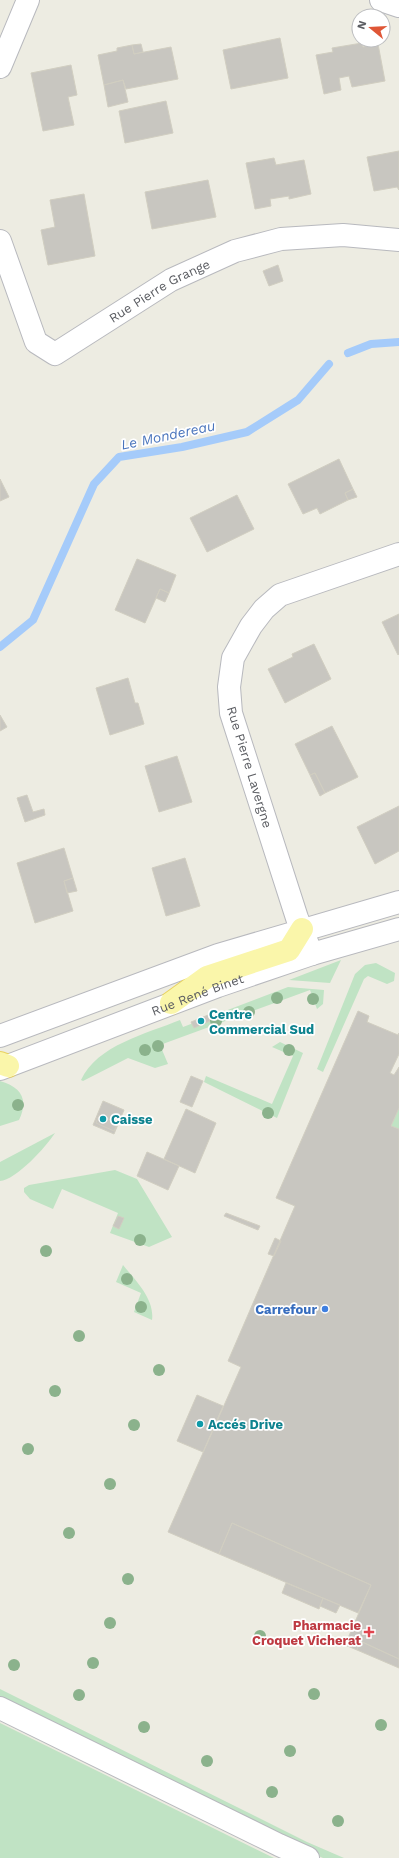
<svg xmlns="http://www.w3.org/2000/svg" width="399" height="1858" viewBox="0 0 399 1858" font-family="'Work Sans',sans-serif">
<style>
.green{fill:#c0e3c4}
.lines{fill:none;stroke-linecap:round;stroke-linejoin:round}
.stream{stroke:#a5cbfa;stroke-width:8}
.building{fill:#c8c6c0;stroke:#d1cec1}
.minor-casing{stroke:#b8b9be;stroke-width:24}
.tertiary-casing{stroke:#b8b9be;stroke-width:24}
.primary-casing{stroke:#e9d25f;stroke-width:24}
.minor{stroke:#fff;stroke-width:22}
.tertiary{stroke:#fff;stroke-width:22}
.primary{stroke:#faf6aa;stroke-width:22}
.tree{fill:#8bb28c}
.culture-dot{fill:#0f9aa8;stroke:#fff;stroke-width:1.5}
.shop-dot{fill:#3f7fe0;stroke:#fff;stroke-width:1.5}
.health-dot{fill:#e0444e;stroke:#fff;stroke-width:1.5}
.labels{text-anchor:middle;stroke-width:3.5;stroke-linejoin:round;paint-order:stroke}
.street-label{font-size:13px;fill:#5b5d62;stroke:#fff}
.culture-label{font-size:13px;font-weight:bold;fill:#0d838f;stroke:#fff;text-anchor:start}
.shop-label{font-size:13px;font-weight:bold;fill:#366cbe;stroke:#fff;text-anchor:end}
.health-label{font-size:13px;font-weight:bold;fill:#be3a42;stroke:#fff;text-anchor:end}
.water-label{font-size:14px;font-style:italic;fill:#4974bc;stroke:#fff}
</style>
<rect width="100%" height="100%" fill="#edece2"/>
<path class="green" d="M341,960L330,983L289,980Z
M376,963L395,973L394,981L387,984L368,976L364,979L323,1072L317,1069L355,974L365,965Z
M288,987L324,990L323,1004L317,1009L310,990L160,1045L168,1064L155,1068L128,1058L83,1081L81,1080C97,1045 146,1034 180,1020L183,1027Z
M280,1042L303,1053L277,1118L204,1082L206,1076L272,1104L293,1056L272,1047Z
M0,1081C21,1087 29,1099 19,1120L0,1126Z
M399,1108V1129L391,1126Z
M55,1133C46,1147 16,1180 0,1181V1162Z
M115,1170L137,1179L172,1237L149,1247L110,1233L118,1213L62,1189L53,1209L30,1199L24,1192V1188L29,1185Z
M123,1265C135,1280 155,1299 152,1320L134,1312L141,1293L116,1282Z
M0,1689L307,1842L344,1858H323L303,1849L0,1699Z
M0,1723L274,1858H0Z"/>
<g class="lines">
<path class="stream" d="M348,353L371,344L399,342
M0,647L33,620L94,484L119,457L182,447L247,432L298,400L329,364"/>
</g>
<path class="building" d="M280,38L288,78L231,89L223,50Z
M362,43L363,47L378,44L385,81L352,87L349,76L339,78L341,90L324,94L316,55L333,52L332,48Z
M141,44L143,52L134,54L132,45Z
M132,45L134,54L171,47L178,79L126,89L123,80L104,85L98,55L117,51V48Z
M71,65L77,95L68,97L74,125L43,131L31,73Z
M123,80L128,102L108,107L104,85Z
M166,101L173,133L125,143L119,111Z
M399,151V190L397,187L374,191L367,157Z
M274,158L276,165L304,160L311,194L289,199V196L270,199L271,206L255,209L246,163Z
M208,180L216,217L152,229L145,192Z
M84,194L95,256L48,265L41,230L55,227L50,200Z
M278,265L283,281L269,286L263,271Z
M339,459L353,489L345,493L348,500L320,514L317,508L303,514L288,484Z
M0,479L9,497L0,501Z
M353,489L357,497L348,500L345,493Z
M237,495L254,529L207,552L190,518Z
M137,559L176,575L169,593L160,589L145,623L115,610Z
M160,589L169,593L165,602L156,598Z
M399,614V654L398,655L382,622Z
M314,644L331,679L285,703L268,669L293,657L292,654Z
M128,678L135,703H138L144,724L110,735L96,688Z
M0,715L7,727L0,731Z
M332,726L358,777L325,793L315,773L310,775L295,744Z
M177,756L192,802L159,812L145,766Z
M315,773L325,793L320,796L310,775Z
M27,795L33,812L44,809L45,815L25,822L17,798Z
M399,806V851L375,864L357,827Z
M64,848L73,878L64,881L73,911L35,923L17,863Z
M185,858L200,906L166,916L152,868Z
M73,878L77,891L67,893L64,881Z
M358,1011L369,1016L367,1022L398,1035L399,1033V1054L390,1073L394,1075L399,1067V1108L391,1126L399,1129V1659L360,1641L357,1650L345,1645L371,1585L232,1523L219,1554L168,1532L241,1367L228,1361L295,1206L276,1198Z
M208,1015L210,1021L194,1028L191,1022Z
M191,1076L203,1081L192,1107L180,1102Z
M103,1101L124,1110L114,1134L93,1125Z
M186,1109L216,1123L195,1173L164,1159Z
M99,1115L118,1123L114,1131L96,1123Z
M147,1152L179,1166L168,1190L137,1176Z
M226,1213L260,1226L258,1230L224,1216Z
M118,1216L124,1218L119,1229L113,1226Z
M275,1238L281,1241L274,1256L268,1254Z
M197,1395L223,1406L203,1452L177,1441Z
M232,1523L371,1585L358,1613L219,1554Z
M286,1583L323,1598L319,1609L282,1593Z
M323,1598L340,1605L336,1613L320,1606Z
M360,1641L399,1659V1668L357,1650Z"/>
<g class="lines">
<g class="minor-casing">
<g id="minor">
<path d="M381,0L399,6"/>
<path d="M0,67L28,0"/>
<path id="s1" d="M0,241L36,342L55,354L171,280L235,251L281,239L343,235L399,240"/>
<path d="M312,954L297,918L231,713L229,687L233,658L251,626L264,609L280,595L399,554"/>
<path d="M0,1708L279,1845L308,1858"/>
</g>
</g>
<g class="tertiary-casing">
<g id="tertiary">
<path d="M0,1036L218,955L399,902"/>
<path id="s2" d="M0,1069L218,986L312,954L399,929"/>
</g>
</g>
<g class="primary-casing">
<path id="primary" d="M171,1003L207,977L289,950L302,929
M0,1063L8,1066"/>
</g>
<use href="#minor" class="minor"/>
<use href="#tertiary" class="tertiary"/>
<use href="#primary" class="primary"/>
</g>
<g class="tree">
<circle cx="277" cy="998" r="6"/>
<circle cx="313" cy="999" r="6"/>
<circle cx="249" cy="1012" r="6"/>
<circle cx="216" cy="1021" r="6"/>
<circle cx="158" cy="1046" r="6"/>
<circle cx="145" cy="1050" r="6"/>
<circle cx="289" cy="1050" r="6"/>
<circle cx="18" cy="1105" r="6"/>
<circle cx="268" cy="1113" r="6"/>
<circle cx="140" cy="1240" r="6"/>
<circle cx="46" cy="1251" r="6"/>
<circle cx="127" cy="1279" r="6"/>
<circle cx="141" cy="1307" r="6"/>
<circle cx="79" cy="1336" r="6"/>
<circle cx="159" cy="1370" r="6"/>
<circle cx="55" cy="1391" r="6"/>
<circle cx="134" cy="1425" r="6"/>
<circle cx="28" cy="1449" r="6"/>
<circle cx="110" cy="1484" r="6"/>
<circle cx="69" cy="1533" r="6"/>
<circle cx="128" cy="1579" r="6"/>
<circle cx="110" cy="1623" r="6"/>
<circle cx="260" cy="1636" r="6"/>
<circle cx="93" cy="1663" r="6"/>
<circle cx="14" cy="1665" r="6"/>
<circle cx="314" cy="1694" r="6"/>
<circle cx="79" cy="1695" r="6"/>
<circle cx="381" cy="1725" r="6"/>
<circle cx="144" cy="1727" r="6"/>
<circle cx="290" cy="1751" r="6"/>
<circle cx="207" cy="1761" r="6"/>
<circle cx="272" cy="1792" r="6"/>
<circle cx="338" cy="1821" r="6"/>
</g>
<g class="culture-dot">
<circle cx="201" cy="1021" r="4"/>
<circle cx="103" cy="1119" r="4"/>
<circle cx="200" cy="1424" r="4"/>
</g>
<circle class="shop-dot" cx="325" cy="1309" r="4"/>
<path class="health-dot" d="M367 1626h4v4h4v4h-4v4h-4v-4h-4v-4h4z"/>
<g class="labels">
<g class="street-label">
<text dy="5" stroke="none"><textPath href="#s1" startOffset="252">Rue Pierre Grange</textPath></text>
<text transform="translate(250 767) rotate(73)" y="5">Rue Pierre Lavergne</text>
<text dy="5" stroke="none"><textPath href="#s2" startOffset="211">Rue René Binet</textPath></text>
</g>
<g class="culture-label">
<text x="209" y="1019">Centre<tspan x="209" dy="15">Commercial Sud</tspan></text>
<text x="111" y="1124">Caisse</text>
<text x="208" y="1429">Accés Drive</text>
</g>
<g class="shop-label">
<text x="317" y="1314">Carrefour</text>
</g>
<g class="health-label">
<text x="361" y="1630">Pharmacie<tspan x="361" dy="15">Croquet Vicherat</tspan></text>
</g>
<g class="water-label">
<text transform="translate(168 435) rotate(-12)" y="5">Le Mondereau</text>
</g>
</g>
<g transform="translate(371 28) rotate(288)"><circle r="19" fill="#ffffff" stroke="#bdbec0"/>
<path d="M0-3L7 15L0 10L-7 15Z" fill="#df5636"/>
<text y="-6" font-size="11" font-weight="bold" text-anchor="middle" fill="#5b5d62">N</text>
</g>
</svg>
